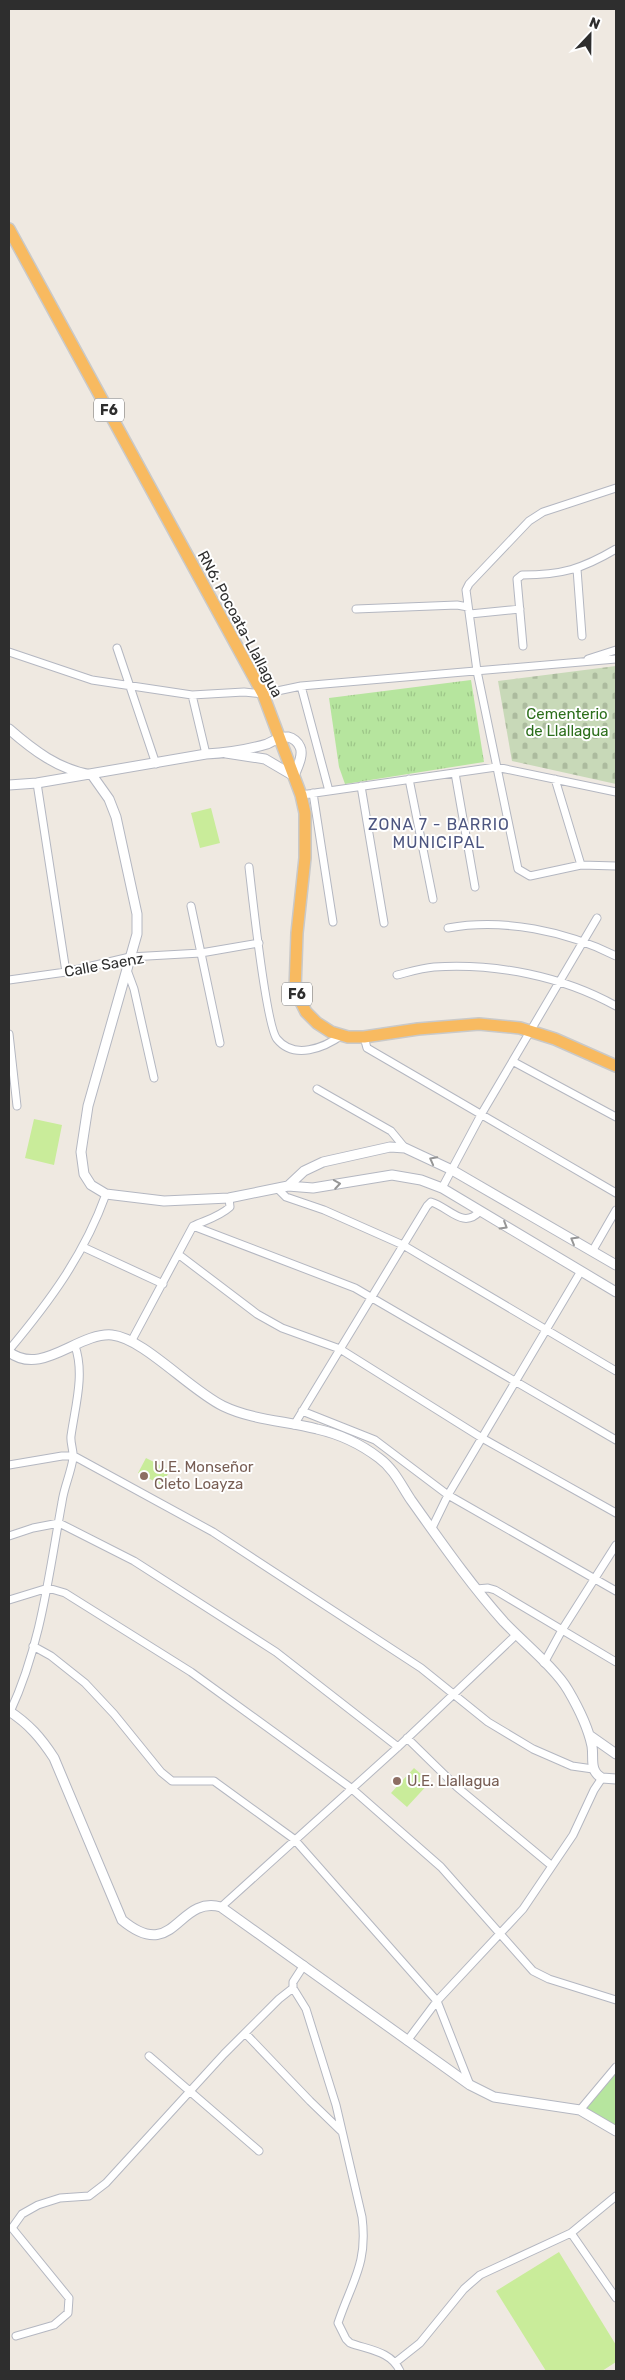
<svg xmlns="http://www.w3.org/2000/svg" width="625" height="2380" viewBox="0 0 625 2380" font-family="Rubik,sans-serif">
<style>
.cemetery{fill:url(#cemetery-stones)}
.park{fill:url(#park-tufts)}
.garden{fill:#b6e59e}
.pitch{fill:#c9ec9a}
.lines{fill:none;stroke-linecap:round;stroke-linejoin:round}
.minor-casing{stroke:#b4b7c1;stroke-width:9}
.tertiary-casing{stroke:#b4b7c1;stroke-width:11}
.trunk-casing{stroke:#c9c9c9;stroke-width:14}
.minor{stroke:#fff;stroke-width:7}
.tertiary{stroke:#fff;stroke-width:9}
.trunk{stroke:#f8ba60;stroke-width:11}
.oneway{stroke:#969696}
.education-dot{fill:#8d6e63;stroke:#fff;stroke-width:2}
.labels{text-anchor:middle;stroke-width:4;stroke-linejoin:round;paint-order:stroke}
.shield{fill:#fff;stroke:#6d6d6d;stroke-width:1}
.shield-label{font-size:14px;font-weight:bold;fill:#2e2e2e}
.street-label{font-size:15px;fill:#2e2e2e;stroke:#fff}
.park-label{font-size:15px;fill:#2c6e1b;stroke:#fff}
.education-label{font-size:15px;fill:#785e54;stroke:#fff;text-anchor:start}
.neighbourhood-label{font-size:16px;letter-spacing:1px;fill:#4d5680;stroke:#fff}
</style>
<defs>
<pattern id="cemetery-stones" width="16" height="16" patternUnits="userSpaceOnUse" patternTransform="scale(1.25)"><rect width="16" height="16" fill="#c8d9b8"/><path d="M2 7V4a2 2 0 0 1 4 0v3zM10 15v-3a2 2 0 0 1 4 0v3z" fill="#acbb9e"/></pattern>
<pattern id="park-tufts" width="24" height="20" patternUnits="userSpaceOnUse" patternTransform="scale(1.25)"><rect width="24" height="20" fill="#b6e59e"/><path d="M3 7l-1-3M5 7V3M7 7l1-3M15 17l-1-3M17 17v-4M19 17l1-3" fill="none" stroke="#9dc588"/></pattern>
</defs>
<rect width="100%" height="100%" fill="#efe9e1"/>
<path class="cemetery" d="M616,666V784L512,761L498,681Z"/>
<path class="park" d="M471,680L484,762L345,784L339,767L329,698Z"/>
<path class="garden" d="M616,2067V2131L580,2110Z"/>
<path class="pitch" d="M211,808L220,843L200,848L191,813Z
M34,1119L62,1125L54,1165L25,1158Z
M146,1458L170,1470L162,1485L138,1473Z
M414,1768L430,1782L407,1807L391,1793Z
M559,2252L616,2345V2362L602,2371H546L496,2291Z"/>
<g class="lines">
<g class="minor-casing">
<path id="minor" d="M616,488L543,512L529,521L469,584L466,590L477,671L518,869L530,876L581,865L616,866
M577,569L582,636
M356,609L457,605L468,607
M470,614L520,609
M523,646L517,579L522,575C562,575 582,569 616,549
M117,648L156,764
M9,652L92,680L192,695L244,692L263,694L301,686L616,659
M588,659L616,650
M301,686L329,791
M192,695L206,754
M455,773L475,887
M409,779L433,899
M555,779L581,865
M37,783L66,972
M361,786L384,923
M313,793L333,922
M301,795L496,767L616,792
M249,867C252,893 266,1026 277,1039C294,1060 324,1048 342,1035
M191,906L220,1043
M448,928C504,918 566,931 616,956
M127,970L134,989L154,1078
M397,975C409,972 422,968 434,967C496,963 562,976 616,1006
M9,980L66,972L130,957L201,953L259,943
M9,1034L17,1106
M364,1037L367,1048L616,1193
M514,1062L616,1117
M317,1089L391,1131L405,1148
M277,1188L286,1197L324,1210L403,1245L616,1371
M442,1188L482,1113L597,918
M193,1226L355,1288L616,1440
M83,1247L163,1284
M593,1250L616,1210
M178,1254L257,1314L282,1328L340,1349L482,1438L616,1513
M132,1340L193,1226C206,1220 219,1217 230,1207L229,1198
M9,1350C50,1301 84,1255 106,1194
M302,1411L375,1440L448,1495L616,1591
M294,1425L427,1206L431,1202C449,1207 463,1230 480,1211
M9,1465L62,1456H74L213,1532L421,1668L488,1722L533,1749L572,1766L593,1769
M432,1528L448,1495L581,1271
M9,1536L33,1528L59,1523L134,1561L276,1652L398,1747
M476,1589L488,1588L495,1590L616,1662
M9,1600L48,1588L65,1593L191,1672L351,1788L441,1867L533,1971L549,1979L616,2000
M33,1646L51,1656L85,1683L114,1714L161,1772L172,1781H214L294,1839L437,2001L470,2085
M544,1663L562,1630L616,1545
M10,1712C41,1646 49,1573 62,1502C64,1487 71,1473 73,1458C74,1451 70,1443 71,1436C75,1407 85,1374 75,1346
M407,1738L457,1787L552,1866
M221,1907L398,1747L516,1635
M304,1965L293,1982V1988L306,2009L336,2105L362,2217C368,2264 352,2281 338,2323L346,2339L350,2343C369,2350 391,2351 400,2371
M245,2033L310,2101L341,2131
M407,2041L437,2001L523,1909L573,1835L594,1790L602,1778
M149,2056L259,2151
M580,2110L616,2067
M571,2233L616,2298
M16,2336L54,2325L68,2313L69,2298L12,2228L22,2214L38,2205L60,2198L89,2196L106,2183L224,2054L279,1999L293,1988
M396,2362L420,2343L464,2289L480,2275L571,2233L616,2196"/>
</g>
<g class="tertiary-casing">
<path id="tertiary" d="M9,729C33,750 59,770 92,775L109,799L116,817L137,914V934L88,1106L81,1152L84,1174L91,1185L106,1194L164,1201L229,1198L288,1186L313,1188L392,1175L421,1180L442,1188L616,1292
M9,785L37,783L206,754C226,753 247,750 267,744C274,741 280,736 288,737C293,738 298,742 300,747C304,755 297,768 294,776L265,759L226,753
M288,1186L304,1171L323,1162L390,1147L405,1148L452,1170L616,1265
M9,1352C42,1377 78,1332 112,1335C143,1338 190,1390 223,1406C252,1420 286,1421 317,1429C339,1434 362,1445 379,1458C394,1469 401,1485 411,1500C441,1542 470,1584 504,1622C522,1641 556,1669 568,1690C578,1707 588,1727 592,1746C594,1758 589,1771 602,1778L616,1779
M9,1711C29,1724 41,1738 54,1758L122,1920C175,1964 177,1895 221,1907L470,2085L494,2097L580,2110L616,2131
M589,1735L616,1754"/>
</g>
<g class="trunk-casing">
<path id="trunk" d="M9,229L263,694L301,795L305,813V858L297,933L295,990L306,1012L317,1023L331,1032L348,1037H364L418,1029L479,1024L520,1028L555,1039L616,1066"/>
</g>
<use href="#minor" class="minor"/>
<use href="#tertiary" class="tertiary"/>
<use href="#trunk" class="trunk"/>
</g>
<defs><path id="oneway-chevron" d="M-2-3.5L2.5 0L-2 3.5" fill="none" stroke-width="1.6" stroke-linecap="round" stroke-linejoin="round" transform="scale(1.25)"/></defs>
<g class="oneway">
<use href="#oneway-chevron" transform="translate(433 1160) rotate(-152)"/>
<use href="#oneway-chevron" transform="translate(337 1184) rotate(-9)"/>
<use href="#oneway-chevron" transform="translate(504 1226) rotate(31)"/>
<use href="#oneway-chevron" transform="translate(574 1240) rotate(-150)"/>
</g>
<g class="education-dot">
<circle cx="144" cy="1476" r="5"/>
<circle cx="397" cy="1781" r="5"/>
</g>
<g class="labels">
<g class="shield">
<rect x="94" y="398.5" width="30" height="23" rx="4"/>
<rect x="282" y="982.5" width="30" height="23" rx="4"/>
</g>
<g class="shield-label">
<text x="109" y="415">F6</text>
<text x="297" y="999">F6</text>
</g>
<g class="street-label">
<text transform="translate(240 624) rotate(62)" y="5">RN6: Pocoata-Llallagua</text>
<text transform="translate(104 965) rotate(-10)" y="5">Calle Saenz</text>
</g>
<g class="park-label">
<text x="567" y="719">Cementerio<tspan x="567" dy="17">de Llallagua</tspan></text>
</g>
<g class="education-label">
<text x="154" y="1472">U.E. Monseñor<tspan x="154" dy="17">Cleto Loayza</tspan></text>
<text x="407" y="1786">U.E. Llallagua</text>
</g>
<g class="neighbourhood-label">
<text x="439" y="830">ZONA 7 - BARRIO<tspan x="439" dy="18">MUNICIPAL</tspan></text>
</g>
</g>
<rect width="625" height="2380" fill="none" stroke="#2e2e2e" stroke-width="20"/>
<g transform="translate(590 35) rotate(22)" stroke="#ffffff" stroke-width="4" paint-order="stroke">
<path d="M0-4L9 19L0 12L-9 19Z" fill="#2e2e2e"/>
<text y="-8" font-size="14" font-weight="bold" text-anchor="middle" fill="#2e2e2e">N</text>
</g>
</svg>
